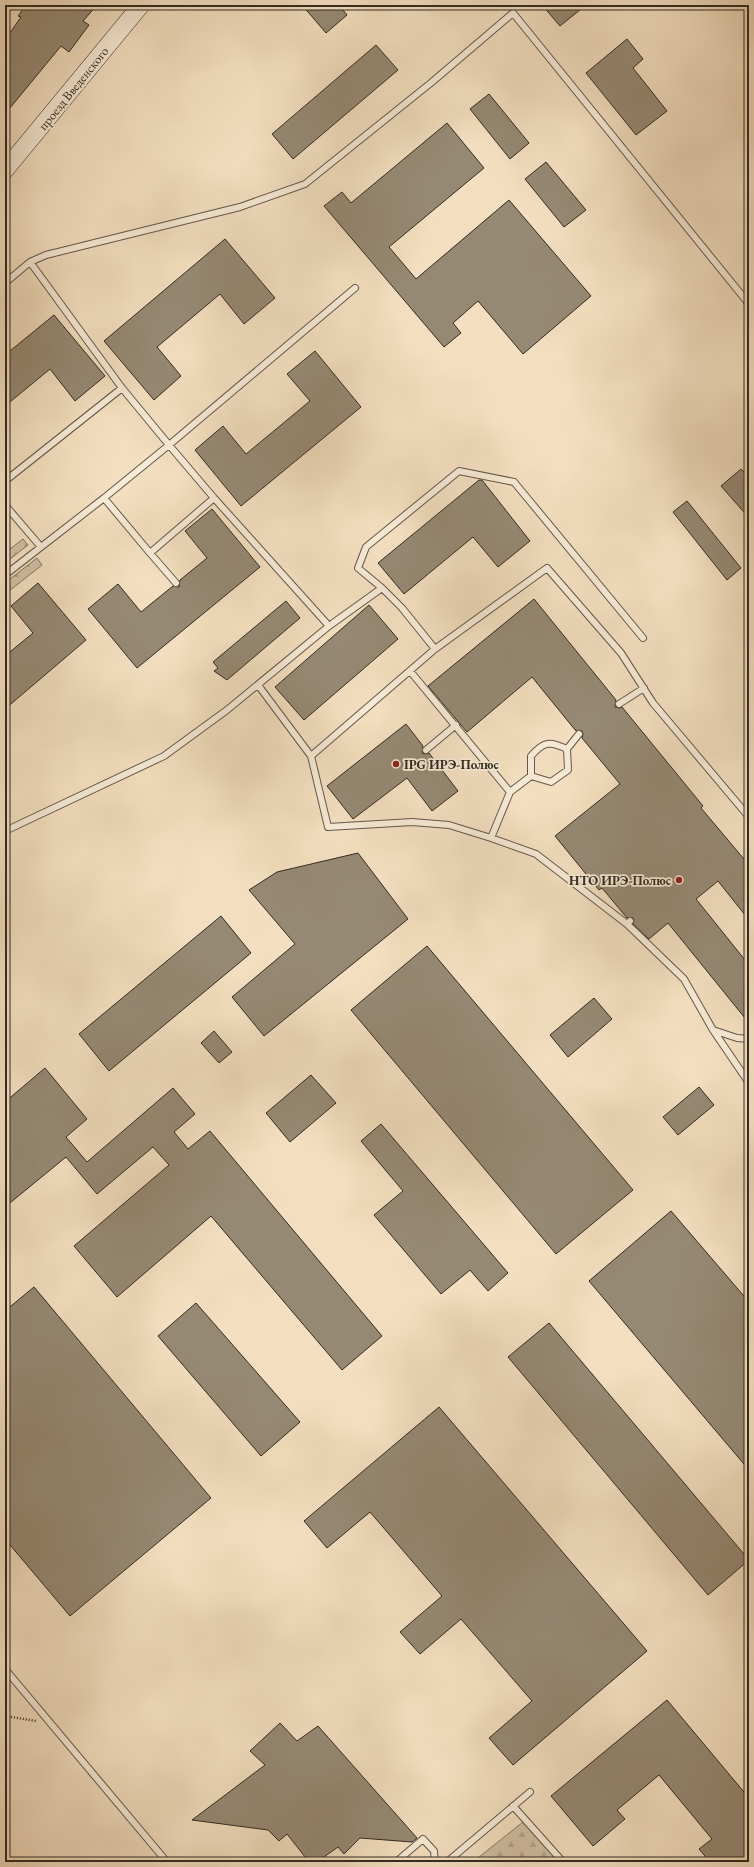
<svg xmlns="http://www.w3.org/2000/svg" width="754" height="1867" viewBox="0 0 754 1867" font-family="'EB Garamond',serif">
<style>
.forest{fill:url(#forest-firs);stroke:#827663}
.building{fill:#968974;stroke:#322b21}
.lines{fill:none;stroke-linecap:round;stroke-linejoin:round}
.lane-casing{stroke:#625849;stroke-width:8}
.secondary-casing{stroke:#322b21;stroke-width:18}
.path{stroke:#322b21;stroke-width:2.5;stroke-dasharray:1 2;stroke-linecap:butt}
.lane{stroke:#f7ead6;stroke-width:6}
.secondary{stroke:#f7ead6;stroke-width:17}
.poi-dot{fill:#8f2418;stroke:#f7ead6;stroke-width:1.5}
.labels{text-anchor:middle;stroke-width:3.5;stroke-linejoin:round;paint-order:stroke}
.street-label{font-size:13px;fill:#322b21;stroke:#f7ead6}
.poi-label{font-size:13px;font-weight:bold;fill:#322b21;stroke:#f7ead6;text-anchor:start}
</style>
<defs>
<pattern id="forest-firs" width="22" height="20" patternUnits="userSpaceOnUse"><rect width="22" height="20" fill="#d2c0a5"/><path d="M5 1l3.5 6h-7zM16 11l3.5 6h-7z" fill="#b5a58e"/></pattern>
</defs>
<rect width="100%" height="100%" fill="#f3dfc0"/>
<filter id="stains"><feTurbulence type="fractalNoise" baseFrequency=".005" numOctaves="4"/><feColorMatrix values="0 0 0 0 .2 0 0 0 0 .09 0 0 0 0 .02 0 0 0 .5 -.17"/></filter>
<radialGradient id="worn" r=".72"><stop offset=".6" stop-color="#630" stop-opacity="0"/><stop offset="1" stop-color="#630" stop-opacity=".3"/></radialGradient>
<path class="forest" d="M23,539L28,545L5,563V553Z
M37,558L42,565L9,591L5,583Z
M523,1822L561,1862H473Z"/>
<path class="building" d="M26,5H97L83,21L89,25L69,52L61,46L5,114V40L21,17L18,16Z
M302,5H339L347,15L326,33Z
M542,5H586L560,26Z
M627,39L643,59L633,68L667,111L636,135L586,73Z
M376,45L398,70L293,159L272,134Z
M489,94L529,143L510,159L470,109Z
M447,123L484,168L389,247L416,279L509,200L591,296L523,354L478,301L453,323L461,333L444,347L324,206L342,192L351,203Z
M546,162L586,210L564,227L525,179Z
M225,239L275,298L244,324L220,294L157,347L181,376L154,400L104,341Z
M54,315L105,376L75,401L50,369L5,406V355Z
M315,351L361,407L241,506L195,450L223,426L246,454L310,401L287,374Z
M741,469L749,477V518L721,486Z
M479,480H482L530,541L498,567L473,537L404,594L378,563Z
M687,501L741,568L727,580L673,512Z
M212,509L260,567L137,668L88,609L118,584L141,612L173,586L179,587L180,580L207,558L185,531Z
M38,583L86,640L5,709V656L33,633L11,606Z
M534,599L616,700L615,707L619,708L622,707L703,806L701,808L749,865V920L718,881L696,899L749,965V1023L668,923L649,939L633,924L634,920L633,918H627L602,888L599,890L555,836L620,784L582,738L583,734L582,731H576L532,677L467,732L428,686Z
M286,601L300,618L227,680L214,671L218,668L213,662Z
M369,605L398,639L304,720L275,687Z
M406,724L423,746L422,753L425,754L429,753L458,791L432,811L407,778L353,819L327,786Z
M358,853L408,919L264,1036L232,997L295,944L249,890L277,872Z
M221,916L251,953L109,1071L79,1034Z
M427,946L633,1190L556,1254L351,1010Z
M594,998L612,1019L568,1057L550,1035Z
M214,1031L232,1052L219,1063L201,1043Z
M45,1068L87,1119L66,1137L87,1162L173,1088L195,1114L174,1132L188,1149L210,1131L382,1336L342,1370L211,1216L117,1297L74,1246L169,1165L153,1147L97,1194L66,1157L5,1207V1102Z
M311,1075L336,1103L290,1142L266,1113Z
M699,1087L714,1105L678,1135L663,1117Z
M381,1124L508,1273L488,1291L470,1270L441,1294L374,1215L403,1191L361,1141Z
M671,1211L749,1302V1470L589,1281Z
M34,1287L211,1498L70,1616L5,1539V1311Z
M196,1303L300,1422L261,1456L158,1336Z
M549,1323L749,1560L708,1595L508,1357Z
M439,1407L647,1651L513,1765L489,1738L532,1701L461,1619L420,1654L400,1632L442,1596L370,1512L327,1548L304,1521Z
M667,1700L749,1798V1862H710L699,1849L712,1839L659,1775L617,1810L625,1819L593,1846L551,1796Z
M280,1723L297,1741L318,1726L417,1838L412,1842L360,1838L344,1854L338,1847L317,1862H309L287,1834L279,1841L268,1830L192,1820L265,1765L250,1751Z"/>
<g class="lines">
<g class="lane-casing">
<path id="lane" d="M30,262L122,388
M5,283L30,262L46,255L240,207L305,184L432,82L513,13L749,304
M5,481L122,388L169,445L355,288
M104,498L169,445L214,498
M5,505L41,547
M5,575L104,498L150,553
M176,583L150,553L214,498L329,626L382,588L402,608L435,649
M382,588L358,568L366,547L459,471L514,482L643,638
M410,671L510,792
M258,685L311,756L328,827L412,822L449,825L491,838
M619,704L644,688
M579,734L567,749L568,770L551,782L531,776L510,792L491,838L536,854L627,924L630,921
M426,750L456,725
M311,756L435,649L547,568L621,653L653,703L749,817
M531,776V756C544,741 550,741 567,749
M5,831L164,756L227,710L329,626
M627,924L684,979L713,1030L737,1038L749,1039
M713,1030L749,1083
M5,1669L167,1862
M513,1806L563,1862
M396,1862L423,1839L434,1851L435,1862
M447,1862L530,1792"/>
</g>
<g class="secondary-casing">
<path id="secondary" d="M5,170L141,5"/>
</g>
<path class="path" d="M5,1716L36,1721"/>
<use href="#lane" class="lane"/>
<use href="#secondary" class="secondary"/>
</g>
<g class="poi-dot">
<circle cx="396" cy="764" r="4"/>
<circle cx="679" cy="880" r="4"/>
</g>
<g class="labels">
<g class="street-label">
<text transform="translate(73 88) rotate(-51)" y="5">проезд Введенского</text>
</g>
<g class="poi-label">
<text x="404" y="769">IPG ИРЭ-Полюс</text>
<text x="671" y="885" text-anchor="end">НТО ИРЭ-Полюс</text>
</g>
</g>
<rect width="754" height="1867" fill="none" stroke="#f3dfc0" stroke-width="20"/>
<rect x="6" y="6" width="742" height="1855" fill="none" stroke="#322b21" stroke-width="2"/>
<rect x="10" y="10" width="734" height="1847" fill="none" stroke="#322b21"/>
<rect width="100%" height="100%" filter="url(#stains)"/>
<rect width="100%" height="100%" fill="url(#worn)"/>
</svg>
